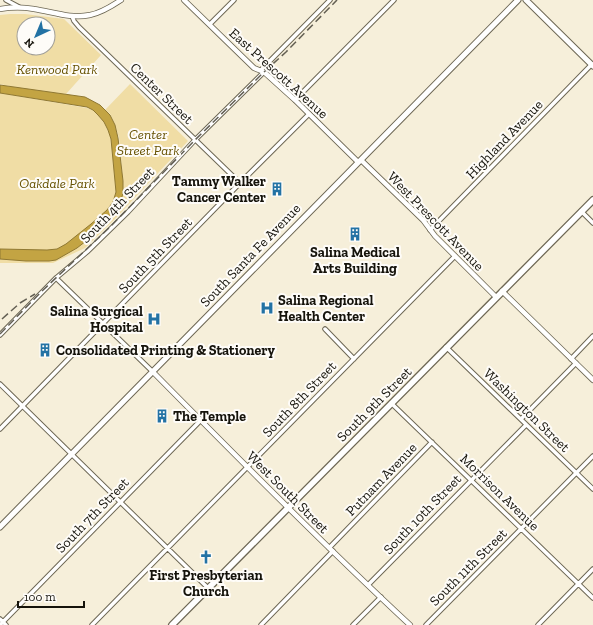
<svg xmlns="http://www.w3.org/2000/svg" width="593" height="625" viewBox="0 0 593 625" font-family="'Zilla Slab',serif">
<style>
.green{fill:#f0dda5;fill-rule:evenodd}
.water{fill:#c3a443;stroke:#8f7832}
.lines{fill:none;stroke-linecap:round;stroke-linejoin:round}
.minor-casing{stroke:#6d6754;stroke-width:5.5}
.tertiary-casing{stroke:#6d6754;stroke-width:6}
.secondary-casing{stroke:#6d6754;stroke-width:7}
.primary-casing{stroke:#6d6754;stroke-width:8}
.minor{stroke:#fff;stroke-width:3.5}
.tertiary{stroke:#fff;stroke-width:4.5}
.secondary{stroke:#fff;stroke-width:5}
.primary{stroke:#fff;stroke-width:5.5}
.rail{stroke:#635f53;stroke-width:1.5;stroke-dasharray:8 4;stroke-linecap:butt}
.labels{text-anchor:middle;stroke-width:4;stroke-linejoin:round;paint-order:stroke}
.park-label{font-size:14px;font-style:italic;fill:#665101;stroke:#fefcf8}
.street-label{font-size:14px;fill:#15130b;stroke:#fefcf8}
.poi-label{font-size:14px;font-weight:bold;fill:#15130b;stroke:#fefcf8;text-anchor:start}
</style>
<rect width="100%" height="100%" fill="#f6efda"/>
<path class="green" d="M10,14H25L64,19L101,55L66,94L19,88L0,84V15ZM24,24H48V48H24Z
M130,84L188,141L114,220L85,248L53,263H0V93L87,108L93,110L98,115L104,122L108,130L111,139L116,192L113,201L114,214L120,204L123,193V181L119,138L115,125L110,114L105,110Z"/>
<path class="water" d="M0,85L85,97L100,105L110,115L115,125L118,138L123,181V193L120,204L114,214L99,231L77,248L56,260L49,261H26L0,259V249L47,250L57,249L66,244L91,224L107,210L113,202L116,192L111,139L108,130L104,122L98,115L93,110L87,107L0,93Z"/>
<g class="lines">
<g class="minor-casing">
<path id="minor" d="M6,0L19,7
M72,16L74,21L79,27L240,183
M210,24L234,0
M261,70L330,0
M295,100L394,0
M581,211L593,223
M430,230L592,64
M56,278L153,372
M325,329L354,359
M0,335L56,278L87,252L128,212L195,140L264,72
M446,347L593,489
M571,359L593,336
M0,384L208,588
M391,403L593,598
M521,419L576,363
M0,429L240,183L309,114
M329,548L432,442
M368,585L526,425
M0,619L6,625
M0,625L200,421
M92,625L455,256
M261,625L333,551
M353,625L381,597
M426,625L593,456
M538,625L593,569"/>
</g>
<g class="tertiary-casing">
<path id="tertiary" d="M184,0L254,68L264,72L295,100L358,162
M0,9C12,7 23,7 34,9C53,12 71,19 90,15C101,13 112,6 121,0
M361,160L423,220L435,236L496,297
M502,291L593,380
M153,372C237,457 322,543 410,625"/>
</g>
<g class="secondary-casing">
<path id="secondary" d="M526,0L593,66
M0,527L518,0"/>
</g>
<g class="primary-casing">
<path id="primary" d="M172,625L593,200"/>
</g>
<use href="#minor" class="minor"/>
<use href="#tertiary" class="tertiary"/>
<use href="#secondary" class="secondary"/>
<use href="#primary" class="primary"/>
<path class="rail" d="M2,319L20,303L35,294
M0,334L42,291L109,228L195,140L264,72L286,52L337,0"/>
</g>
<defs>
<g id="building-bare" transform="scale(1.08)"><path d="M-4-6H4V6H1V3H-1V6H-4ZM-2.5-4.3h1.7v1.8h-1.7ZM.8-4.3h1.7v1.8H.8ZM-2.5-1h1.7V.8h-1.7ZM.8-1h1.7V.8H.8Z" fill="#2372a4" stroke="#fefcf8" stroke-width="2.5" paint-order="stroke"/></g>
<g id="hospital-bare" transform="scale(1.08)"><path d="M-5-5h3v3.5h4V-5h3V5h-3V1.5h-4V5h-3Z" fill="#2372a4" stroke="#fefcf8" stroke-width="2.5" paint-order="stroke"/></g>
<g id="church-bare" transform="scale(1.08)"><path d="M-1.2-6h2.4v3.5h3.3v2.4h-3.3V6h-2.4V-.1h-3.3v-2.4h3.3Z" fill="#2372a4" stroke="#fefcf8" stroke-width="2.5" paint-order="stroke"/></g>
</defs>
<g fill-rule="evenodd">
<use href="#building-bare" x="277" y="189"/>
<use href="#building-bare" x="355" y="234"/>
<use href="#hospital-bare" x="267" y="308"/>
<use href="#hospital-bare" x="154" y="319"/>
<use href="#building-bare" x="45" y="350"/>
<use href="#building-bare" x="162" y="416"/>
<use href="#church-bare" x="206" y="557"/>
</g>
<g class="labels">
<g class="park-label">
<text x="57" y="74">Kenwood Park</text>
<text x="148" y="139">Center<tspan x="148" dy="16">Street Park</tspan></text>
<text x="57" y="188">Oakdale Park</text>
</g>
<g class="street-label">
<text transform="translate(279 73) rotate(42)" y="5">East Prescott Avenue</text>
<text transform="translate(162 93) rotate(44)" y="5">Center Street</text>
<text transform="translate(504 139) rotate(-46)" y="5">Highland Avenue</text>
<text transform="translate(117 205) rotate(-46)" y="5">South 4th Street</text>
<text transform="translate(436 221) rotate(46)" y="5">West Prescott Avenue</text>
<text transform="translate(155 255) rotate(-46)" y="5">South 5th Street</text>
<text transform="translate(250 255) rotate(-46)" y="5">South Santa Fe Avenue</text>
<text transform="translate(299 399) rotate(-46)" y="5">South 8th Street</text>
<text transform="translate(374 404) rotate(-45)" y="5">South 9th Street</text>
<text transform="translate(527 410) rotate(44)" y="5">Washington Street</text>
<text transform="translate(381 479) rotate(-46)" y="5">Putnam Avenue</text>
<text transform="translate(288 492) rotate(45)" y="5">West South Street</text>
<text transform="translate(500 492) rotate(44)" y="5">Morrison Avenue</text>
<text transform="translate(422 514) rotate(-46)" y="5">South 10th Street</text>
<text transform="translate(92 515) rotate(-46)" y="5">South 7th Street</text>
<text transform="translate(468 567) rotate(-45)" y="5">South 11th Street</text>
</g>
<g class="poi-label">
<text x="266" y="186" text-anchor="end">Tammy Walker<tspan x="266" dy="16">Cancer Center</tspan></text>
<text x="355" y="257" text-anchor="middle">Salina Medical<tspan x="355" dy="16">Arts Building</tspan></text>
<text x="278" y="305">Salina Regional<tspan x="278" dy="16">Health Center</tspan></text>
<text x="143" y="316" text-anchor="end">Salina Surgical<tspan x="143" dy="16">Hospital</tspan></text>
<text x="56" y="355">Consolidated Printing &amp; Stationery</text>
<text x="173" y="421">The Temple</text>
<text x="206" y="580" text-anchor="middle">First Presbyterian<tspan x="206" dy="16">Church</tspan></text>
</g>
</g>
<g transform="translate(36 36) rotate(224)"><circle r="19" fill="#fefcf8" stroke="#a19f99"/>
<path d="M0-3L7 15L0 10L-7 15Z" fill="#2372a4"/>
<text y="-6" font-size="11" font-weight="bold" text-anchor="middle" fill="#15130b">N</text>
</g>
<path d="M18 601v6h66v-6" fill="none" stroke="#15130b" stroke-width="2"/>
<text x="24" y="601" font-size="12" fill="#15130b" stroke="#fefcf8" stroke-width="3" paint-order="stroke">100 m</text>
</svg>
